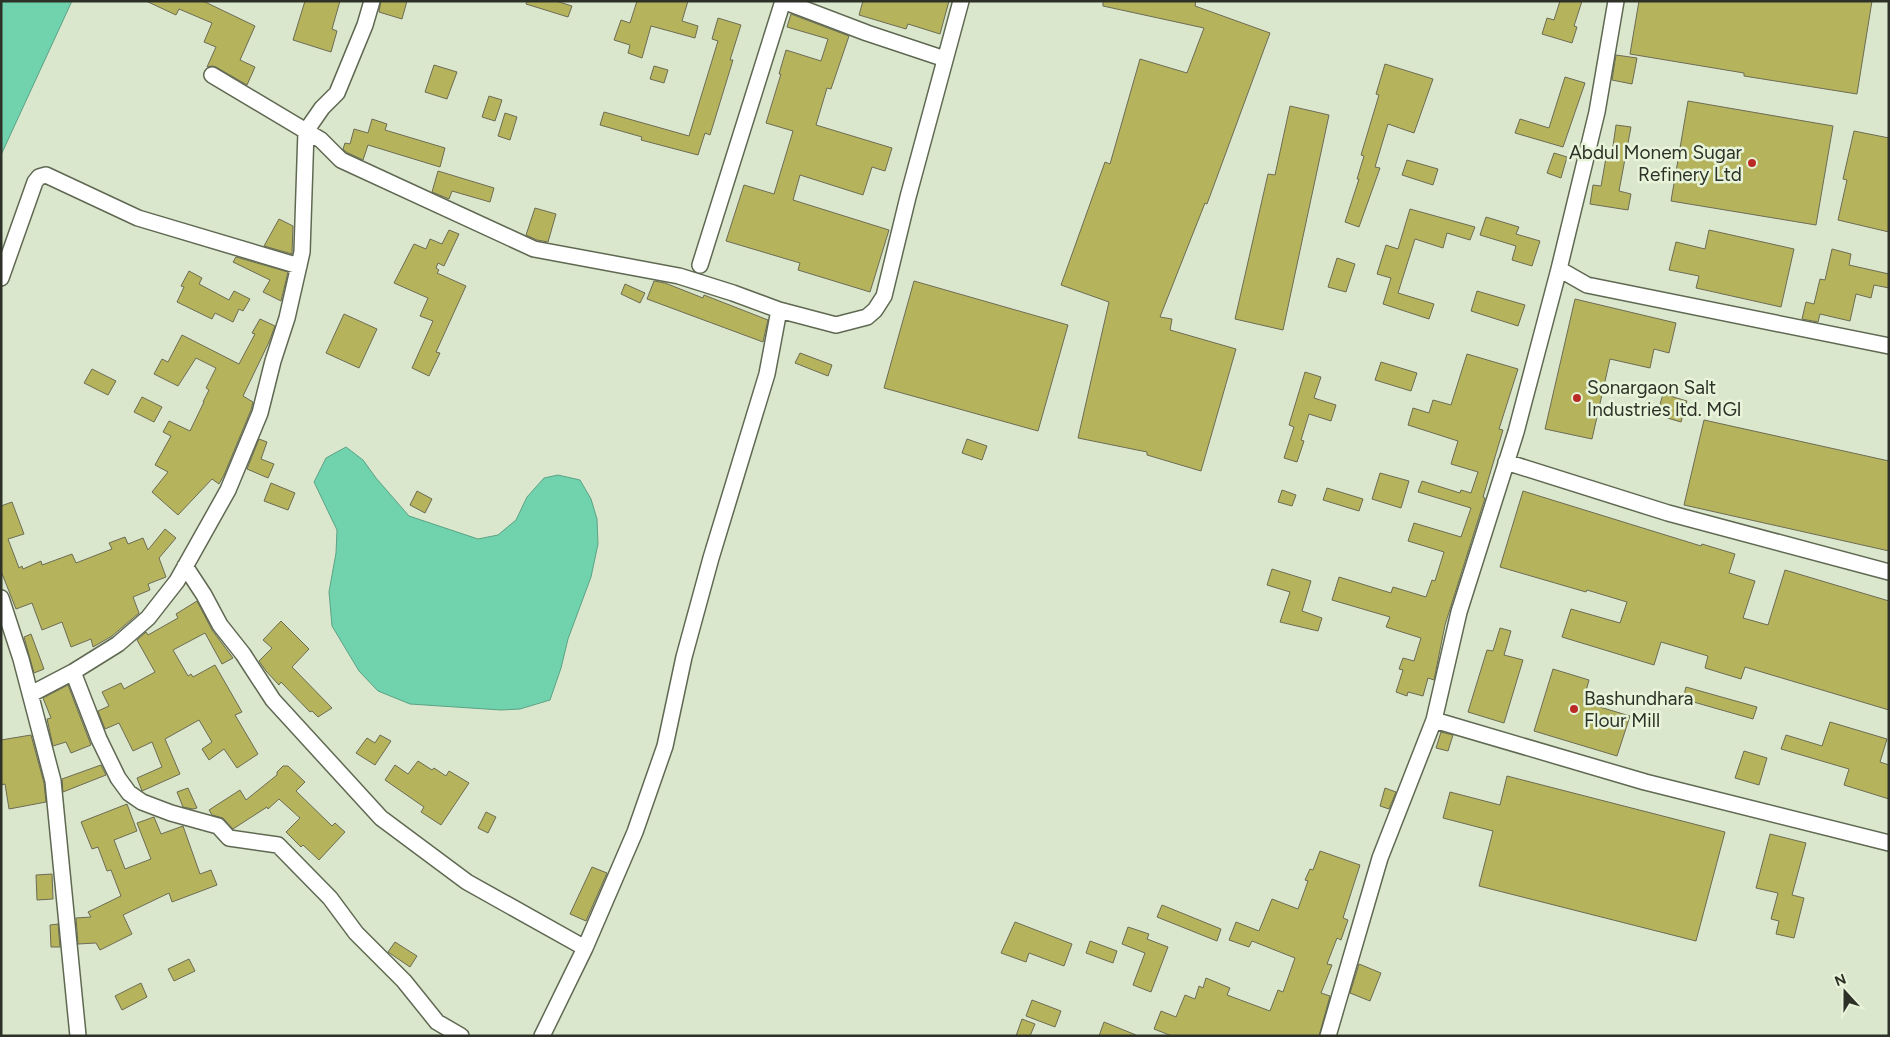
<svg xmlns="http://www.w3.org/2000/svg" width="1890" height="1037" viewBox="0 0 1890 1037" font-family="Figtree,sans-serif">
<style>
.water{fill:#70d3ad;stroke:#5ca285}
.building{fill:#b6b35d;stroke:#6c6c54}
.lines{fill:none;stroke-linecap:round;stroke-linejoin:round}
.minor-casing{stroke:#5f6952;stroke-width:18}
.minor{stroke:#fff;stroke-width:15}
.poi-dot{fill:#ba2b26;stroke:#e8f4da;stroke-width:2}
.labels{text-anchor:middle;stroke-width:5;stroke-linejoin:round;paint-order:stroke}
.poi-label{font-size:19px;fill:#2d3127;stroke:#e8f4da;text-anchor:start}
</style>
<rect width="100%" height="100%" fill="#dbe7cd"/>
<path class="water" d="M1,1H72L1,155Z
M346,447L363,460L376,478L409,516L478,539L498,535L516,520L527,497L544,478L558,475L580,480L591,499L597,519L598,544L591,577L568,639L561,668L550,700L520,709L501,710L410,704L378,691L359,671L332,626L329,592L336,553L337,530L314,482L326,458Z"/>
<path class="building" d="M146,1H203L255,26L240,60L255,67L247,85L216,67L212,66L207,67L216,47L204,42L212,23L179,9L176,15Z
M305,1H340L332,29L337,31L331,52L293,40Z
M381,1H407L402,19L379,12Z
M527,1H556L572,6L568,17L526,4Z
M637,1H688L682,21L698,26L695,38L651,26L642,58L628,53L630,45L614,40L621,20L630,23Z
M863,1H949L940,34L908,24L906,29L859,15Z
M1103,1H1196L1195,6L1270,33L1207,204L1205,203L1160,317L1172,319L1170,330L1236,349L1201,471L1147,455V452L1078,438L1109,302L1061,285L1105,162L1110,164L1140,59L1187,73L1204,28L1103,6Z
M1560,1H1582L1574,26L1577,27L1572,43L1542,34L1547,18L1554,20Z
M1639,1H1872L1857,94L1744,76V73L1630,54Z
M791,14L849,36L831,89L827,88L816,125L892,148L885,171L872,167L863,195L800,175L793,200L889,230L870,292L798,270L800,263L726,241L744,185L774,194L793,131L766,123L781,74H779L786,50L821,61L828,39L787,27Z
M718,18L741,25L730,60H733L710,135L705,133L698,155L641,140L642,137L600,125L604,112L689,136L718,41L712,39Z
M1616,55L1637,58L1632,84L1612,80Z
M1385,64L1433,79L1414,133L1388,124L1375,167L1380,168L1359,227L1345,222L1359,179H1357L1364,156L1361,155L1379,95L1376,94Z
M434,65L457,72L447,99L425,92Z
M654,66L668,70L664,83L650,79Z
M1565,77L1585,83L1563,147L1515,133L1520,119L1549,128Z
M489,96L502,100L495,121L482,117Z
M1688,101L1833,126L1816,225L1671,201Z
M1290,106L1329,115L1283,330L1235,319L1268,174L1275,175Z
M505,113L517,117L510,140L498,136Z
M372,119L387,124L385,130L445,148L440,167L368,145L363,160L346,152L343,149L345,143L350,144L354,129L368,133Z
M1616,125L1631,127L1619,191L1631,194L1628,210L1590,204L1593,185L1601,186L1607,152L1612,153Z
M1854,131L1889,138V232L1838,220L1847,180L1843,179Z
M1554,153L1567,157L1561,178L1547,173Z
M1407,160L1438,169L1433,185L1402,175Z
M438,171L494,188L490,202L452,191L449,199L432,192Z
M535,208L556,214L548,242L537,240L526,235Z
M1410,209L1475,227L1470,240L1447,233L1443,248L1415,239L1398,293L1434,304L1429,319L1383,304L1391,278L1377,274L1386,245L1398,249Z
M1486,217L1519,227L1516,234L1540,241L1532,266L1512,260L1516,246L1480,235Z
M279,219L293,226L292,254L264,246Z
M449,230L459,234L444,266L438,263L436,268L439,270L437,273L466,286L436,352L440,353L429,376L412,368L433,321L420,316L428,298L394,283L414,244L426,249L430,239L442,244Z
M1709,230L1794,249L1781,307L1696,288L1699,276L1669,270L1676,242L1705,249Z
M1832,249L1851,254L1849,265L1889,274V288L1874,285L1871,298L1856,294L1850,321L1820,314L1818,322L1802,319L1806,302L1814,304L1820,279L1825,280Z
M236,257L288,272L281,301L263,292L270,280L233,262Z
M1337,258L1355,264L1346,292L1328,287Z
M189,271L202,278L199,284L229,300L234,291L250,299L243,311L239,309L233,322L215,313L212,319L177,302L184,287L181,286Z
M654,281L665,283L703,298L704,295L768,320L763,342L647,299Z
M914,281L1068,325L1038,431L884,388Z
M625,284L645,293L640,303L621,294Z
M1477,291L1525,305L1518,326L1471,311Z
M1575,299L1676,323L1669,353L1654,349L1650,368L1610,359L1592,439L1545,429Z
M344,314L377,329L359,368L326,353Z
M260,319L275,326L269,342L243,396L253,402L251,410L224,475L219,484L212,479L178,515L152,492L168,472L155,465L171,436L163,432L169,421L190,431L204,402H203L209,390L206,388L216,368L196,358L178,386L154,374L162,359L168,362L182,335L239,364L255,334L252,333Z
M800,353L832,365L828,376L795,363Z
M1467,354L1518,369L1499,429L1503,430L1483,497L1485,498L1445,625L1434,680L1428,678L1423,696L1408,692L1407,696L1396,692L1403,670L1399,669L1403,658L1414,661L1421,638L1386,627L1390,617L1332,600L1339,577L1391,593L1393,587L1426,597L1432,580L1435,581L1444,552L1408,541L1414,523L1461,537L1471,508L1418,492L1422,481L1460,493L1461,490L1471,493L1478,472L1451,464L1458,441L1408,425L1413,408L1429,413L1433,400L1451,405Z
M1381,362L1417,373L1411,391L1375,380Z
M92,369L116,381L108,395L84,383Z
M1305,372L1321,377L1314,398L1336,405L1331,421L1309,414L1301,440L1304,441L1297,462L1284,458L1294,427L1289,425Z
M1663,394L1687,401L1681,422L1657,415Z
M142,397L162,407L154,422L134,412Z
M1704,420L1889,461V551L1684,505Z
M259,439L267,442L261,459L274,464L268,478L247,469Z
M967,439L987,446L982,460L962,453Z
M1380,473L1409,481L1401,508L1372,499Z
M271,483L295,493L288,510L264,501Z
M1327,488L1363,499L1359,511L1323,500Z
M1282,490L1296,495L1292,506L1278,502Z
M417,491L432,499L425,513L410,505Z
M1523,491L1701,546L1702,544L1735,554L1729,573L1755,581L1743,618L1768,625L1785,570L1889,601V710L1745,667L1741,679L1705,668L1708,656L1661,642L1654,665L1562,637L1571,609L1620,623L1627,602L1587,590L1586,592L1500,567Z
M12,502L24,534L8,539L19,568L22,566L23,569L41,561L42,565L72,554L76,563L112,549L109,543L125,537L128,544L143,538L148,550L165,529L176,538L159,558L166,577L148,584L150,590L133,597L139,613L112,636L93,647L91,639L71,647L62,622L42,630L32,603L16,609L1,571V506Z
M1272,569L1311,581L1302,611L1322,618L1318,631L1280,622L1290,592L1267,585Z
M197,601L212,630L233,658L222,664L205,633L173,650L188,676L191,674L193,677L215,665L242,712L235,715L258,754L237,768L224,749L209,760L202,749L212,742L199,720L165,739L180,774L142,791L137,778L162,767L152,742L133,751L119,723L105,729L98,711L109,706L102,692L121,683L124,689L155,672L137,640L146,632L148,635L178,618L176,614Z
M281,621L309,649L292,667L332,708L318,717L312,711L310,712L281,682L279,685L266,671L259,661L272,648L263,640Z
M1500,628L1511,631L1504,655L1523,660L1504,723L1468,712L1487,650L1493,651Z
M31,634L44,669L34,673L24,637Z
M1553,669L1589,680L1583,702L1630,716L1617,756L1534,731Z
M68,685L91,745L71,753L66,742L53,746L47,719L51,718L43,698Z
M1686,687L1757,707L1753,719L1683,699Z
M1830,722L1887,739L1880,762L1889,765V799L1844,785L1849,769L1781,749L1786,735L1822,746Z
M1441,732L1453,735L1448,751L1436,748Z
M31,735L44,783L46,802L9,809L5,784L1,785V740Z
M380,735L391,741L375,765L356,753L367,738L375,743Z
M1744,751L1767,758L1759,785L1735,778Z
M418,761L432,770L434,768L446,776L449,771L469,783L441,825L421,812L424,807L385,780L395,765L408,774Z
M101,765L106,775L63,792L62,779Z
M283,766H288L305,782L296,791L332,826L335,823L345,832L319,860L303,845L301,847L286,832L300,818L279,799L268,809L267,807L233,829L223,818L212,815L209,810L240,790L246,800L277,775V772Z
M1507,776L1725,832L1696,941L1479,886L1493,831L1443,818L1450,792L1500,805Z
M188,788L197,808L193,809L183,807L177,792Z
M1385,788L1396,792L1389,809L1380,806Z
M127,804L137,831L114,840L125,869L151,859L137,823L154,817L161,834L183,826L200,874L211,870L217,885L172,902L169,893L123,915L132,934L100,950L96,943L78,944L76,918L91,917L88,912L121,896L111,870L107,871L98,847L92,849L81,822Z
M486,812L496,817L488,833L478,828Z
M1770,834L1806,843L1792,895L1804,898L1794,938L1776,934L1779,921L1771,919L1778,893L1756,888Z
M1320,851L1360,865L1343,918L1348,920L1341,940L1337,938L1327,964L1332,965L1321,993L1330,996L1319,1036H1172L1154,1029L1161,1011L1176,1017L1185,995L1195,999L1199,986L1203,988L1206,978L1230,988L1227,995L1270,1011L1278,990L1283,992L1295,958L1252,941L1249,947L1229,940L1236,922L1259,931L1272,899L1298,909L1308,881L1305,880L1310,869L1313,870Z
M592,867L607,873L586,921L570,914Z
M52,874L53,899L37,900L36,875Z
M1162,905L1221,929L1217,941L1157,917Z
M1015,922L1072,944L1064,966L1029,953L1026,962L1001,953Z
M58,924L60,947H51L50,925Z
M1128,927L1149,934L1147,939L1168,947L1151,992L1133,985L1145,953L1122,944Z
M1090,941L1117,951L1113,963L1086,953Z
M395,942L417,956L410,967L388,952Z
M189,959L195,971L174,981L168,969Z
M1359,964L1381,973L1370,1001L1350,993Z
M141,983L147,997L122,1010L115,996Z
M1032,1000L1061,1011L1055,1027L1026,1016Z
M1022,1019L1035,1024L1030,1036H1016Z
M1104,1022L1136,1035V1036H1099Z"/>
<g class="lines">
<g class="minor-casing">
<path id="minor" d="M212,75L321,140L341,160L534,249L679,276L733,293L779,310L836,325L867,317L875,310L884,296L908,197L961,1
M700,265L783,1L867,33L945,59
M1559,269L1587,285L1889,346
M1,278L35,182L39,177L46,175L138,218L299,266
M1506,462L1668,513L1889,572
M185,566L204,595L220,625L243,654L273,700L381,818L467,882L585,948
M1,598L21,659L53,781L78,1036
M73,672L99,739L118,778L129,793L142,802L171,813L218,826L229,838L278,845L330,898L356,933L404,981L437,1022L461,1036
M31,694L73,672L118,644L148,618L177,581L228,490L260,413L273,361L287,318L302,252L306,131L322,108L337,93L365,25L372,1
M1434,720L1645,782L1889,843
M542,1036L585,948L635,832L665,746L684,657L711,558L767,374L779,310
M1328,1036L1380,858L1434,720L1459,612L1516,432L1559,269L1597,112L1616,1"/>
</g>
<use href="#minor" class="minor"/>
</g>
<g class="poi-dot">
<circle cx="1752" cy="163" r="5"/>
<circle cx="1577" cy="398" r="5"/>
<circle cx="1574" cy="709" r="5"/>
</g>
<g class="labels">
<g class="poi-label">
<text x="1742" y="159" text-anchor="end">Abdul Monem Sugar<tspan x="1742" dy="22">Refinery Ltd</tspan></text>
<text x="1587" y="394">Sonargaon Salt<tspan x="1587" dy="22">Industries ltd. MGI</tspan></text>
<text x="1584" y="705">Bashundhara<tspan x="1584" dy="22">Flour Mill</tspan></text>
</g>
</g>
<rect width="1890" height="1037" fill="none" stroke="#2d3127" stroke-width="5"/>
<g transform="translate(1845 992) rotate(339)" stroke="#e8f4da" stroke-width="4" paint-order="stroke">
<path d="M0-4L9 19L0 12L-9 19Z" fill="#2d3127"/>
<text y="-8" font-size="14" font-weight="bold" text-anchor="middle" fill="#2d3127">N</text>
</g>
</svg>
